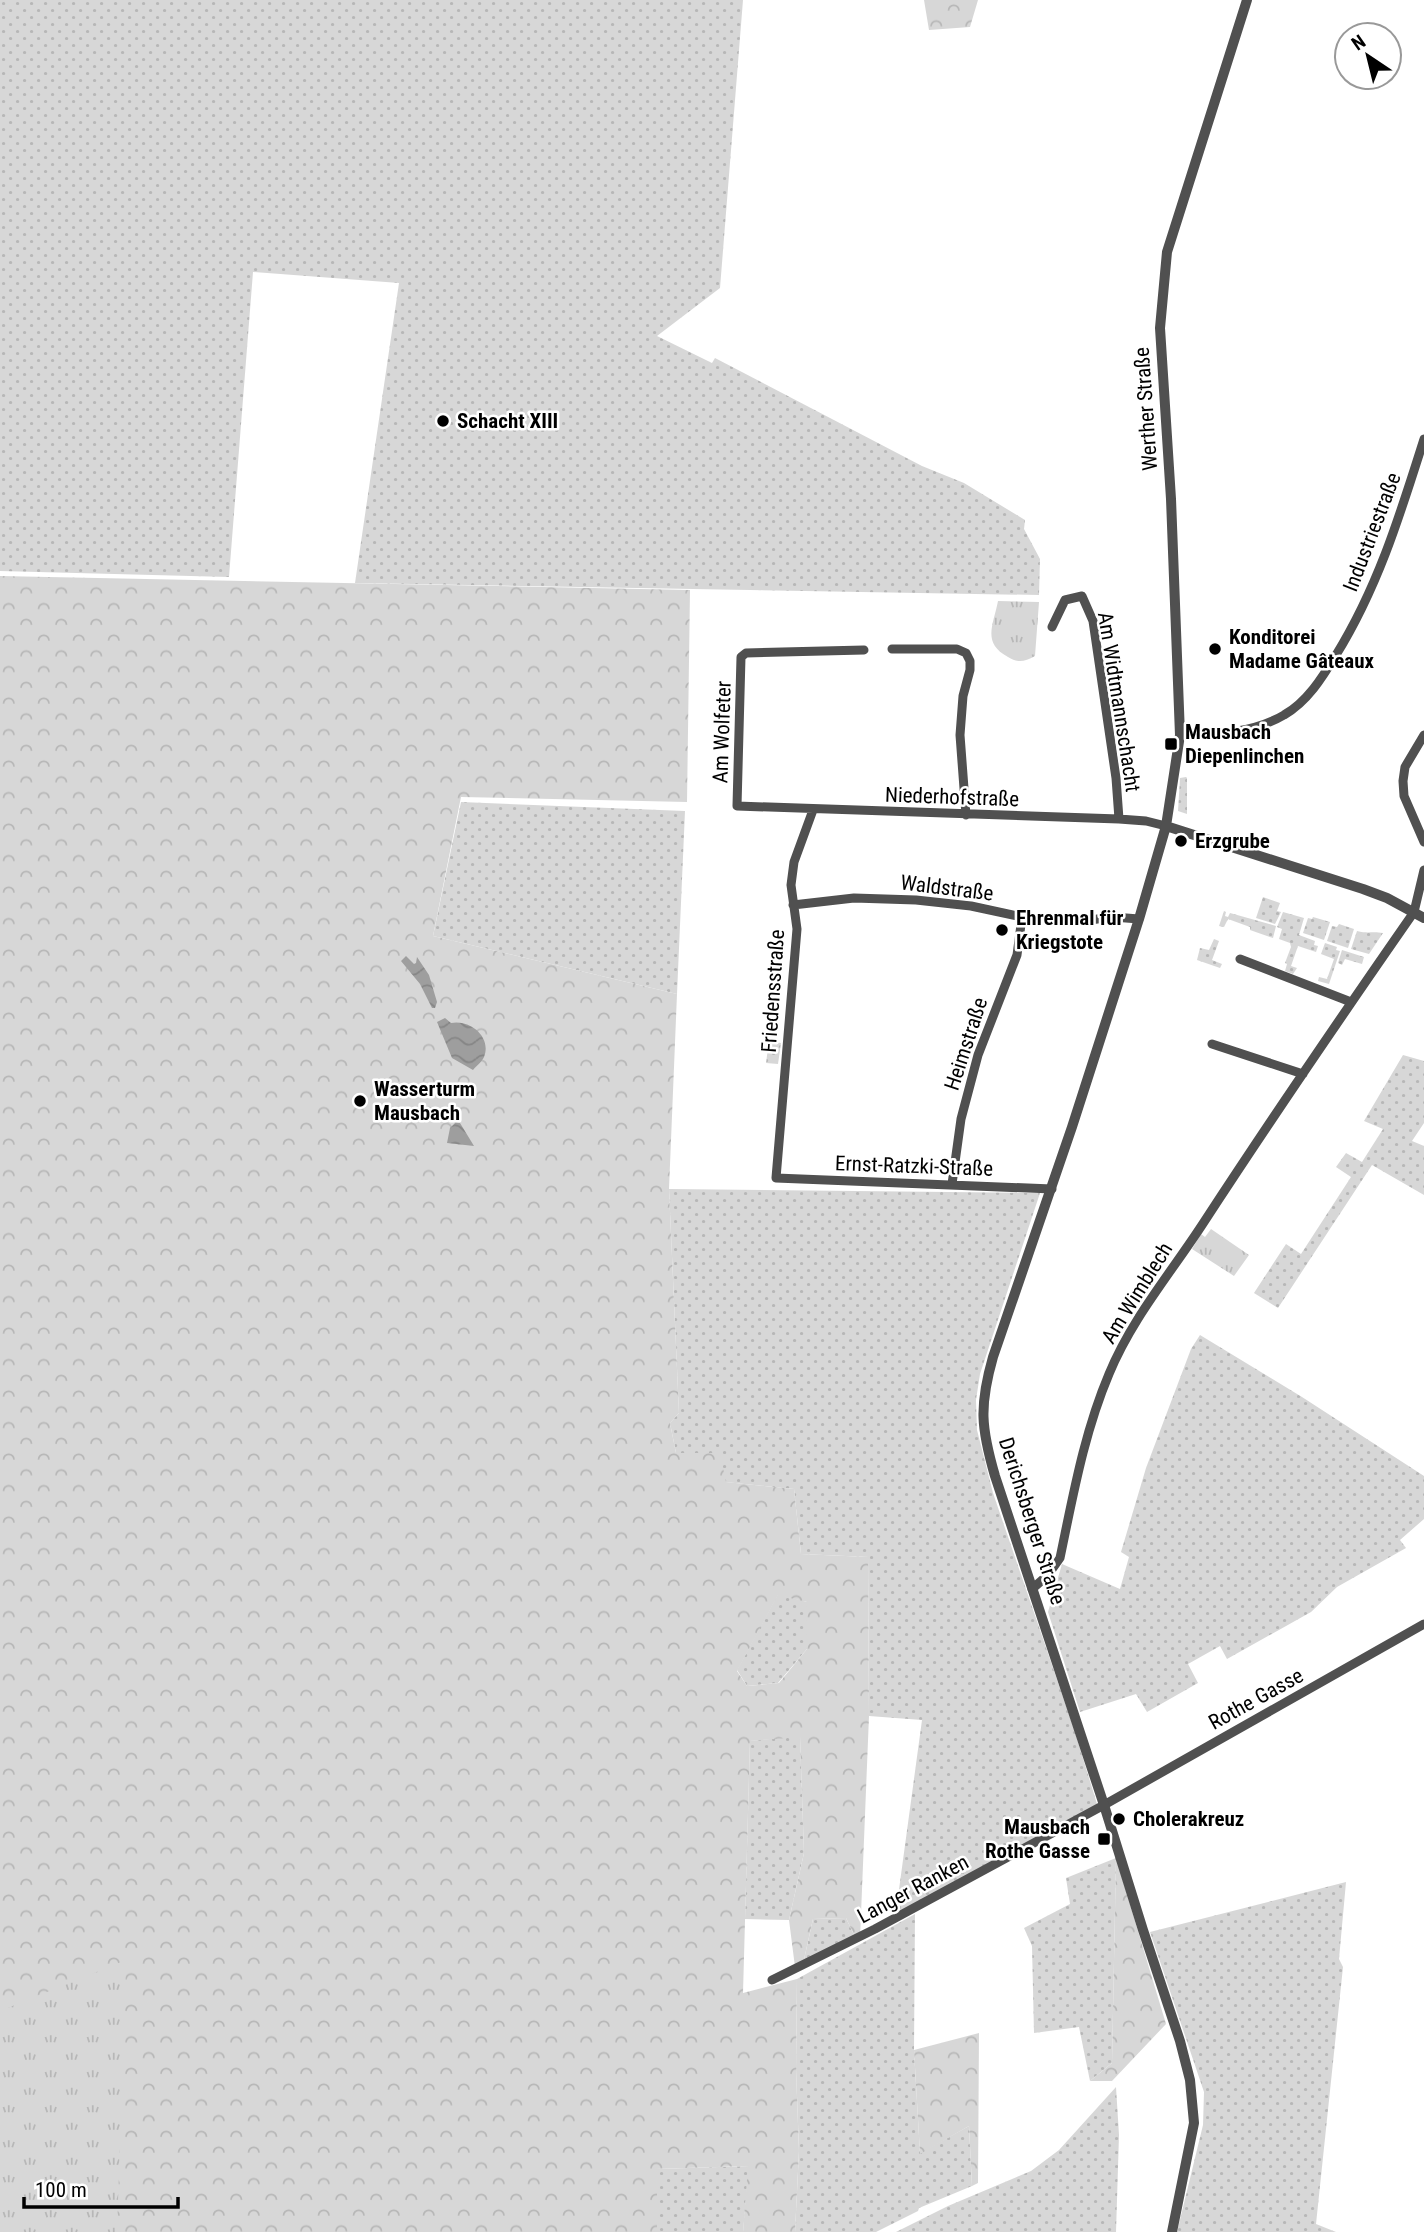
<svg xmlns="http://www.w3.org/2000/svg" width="1424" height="2232" viewBox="0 0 1424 2232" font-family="'Roboto Condensed',sans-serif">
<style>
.grass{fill:url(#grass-dots)}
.forest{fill:url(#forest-crowns);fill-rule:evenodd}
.park{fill:url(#park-tufts)}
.water{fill:url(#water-waves)}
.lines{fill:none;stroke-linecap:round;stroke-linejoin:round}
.minor{stroke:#505050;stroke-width:9}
.tertiary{stroke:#505050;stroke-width:10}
.poi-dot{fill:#000;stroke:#fff;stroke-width:2.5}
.labels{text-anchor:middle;stroke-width:5;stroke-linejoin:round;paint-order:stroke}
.street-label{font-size:21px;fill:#000;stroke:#fff}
.poi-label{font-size:21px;font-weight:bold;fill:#000;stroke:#fff;text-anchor:start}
</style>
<defs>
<pattern id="grass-dots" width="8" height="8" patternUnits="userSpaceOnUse" patternTransform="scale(1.75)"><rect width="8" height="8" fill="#d7d7d7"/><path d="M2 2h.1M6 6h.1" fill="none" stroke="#b7b7b7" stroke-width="1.8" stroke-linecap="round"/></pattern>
<pattern id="forest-crowns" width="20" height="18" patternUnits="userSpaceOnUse" patternTransform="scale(1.75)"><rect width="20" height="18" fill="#d7d7d7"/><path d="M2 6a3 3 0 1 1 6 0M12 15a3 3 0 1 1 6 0" fill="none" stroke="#b7b7b7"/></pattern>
<pattern id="park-tufts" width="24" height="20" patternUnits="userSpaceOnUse" patternTransform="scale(1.75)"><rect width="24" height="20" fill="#d7d7d7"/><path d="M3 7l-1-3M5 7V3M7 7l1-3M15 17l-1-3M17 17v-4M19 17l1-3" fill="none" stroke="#b7b7b7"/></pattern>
<pattern id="water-waves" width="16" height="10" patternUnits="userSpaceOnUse" patternTransform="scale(1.75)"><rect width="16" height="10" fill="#9e9e9e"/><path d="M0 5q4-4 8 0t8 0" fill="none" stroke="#868686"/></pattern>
</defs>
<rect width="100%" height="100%" fill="#fff"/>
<path class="grass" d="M0,0H743L720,288L657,336L712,363L715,358L922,466L964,483L1025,520L1024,529L1040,559L1039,595L355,583L399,283L253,272L229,577L0,571Z
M1186,777L1187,778V814L1178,811L1180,778Z
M461,802L685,811L677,994L433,936Z
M1263,897L1280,903L1277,911L1281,912L1275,924L1256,918Z
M1224,911L1226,912L1225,916L1228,917L1230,913L1276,926L1273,938L1250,930V927L1228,919L1224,927L1219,926Z
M1283,912L1304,918L1299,935L1315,941L1314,945L1318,946L1316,952L1298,946L1291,966L1297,968L1293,974L1285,971L1287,964L1285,963L1291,947L1290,943L1279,939L1282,929L1277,927Z
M1313,917L1330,922L1324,940L1303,933L1308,918L1312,919Z
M1339,924L1354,929L1348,948L1327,941L1332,926L1337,927Z
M1357,931C1369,934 1372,931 1383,933L1369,954L1351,949Z
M1214,939L1219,941L1212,960L1222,964L1220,968L1197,960L1200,948L1209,950Z
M1325,943L1337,947L1336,950L1340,951L1329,984L1318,981L1319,977L1327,979L1334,959L1321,954Z
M1342,950L1364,957L1362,964L1345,959L1342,965L1338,963Z
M769,1041L781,1043L778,1064L766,1063Z
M1403,1055L1424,1061V1123L1412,1141L1424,1146V1195L1372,1165L1278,1308L1254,1293L1286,1244L1301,1254L1351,1177L1336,1167L1346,1153L1362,1162L1383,1129L1364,1121Z
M669,1189L1040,1193L980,1374L976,1400L977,1430L993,1493L1074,1729L1097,1804L895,1919L922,1720L869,1716L868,1557L801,1554L794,1489L725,1482L676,1453L670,1423L679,1413Z
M1200,1335L1302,1397L1424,1476V1519L1400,1540L1406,1548L1337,1587L1311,1612L1227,1659L1220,1646L1188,1664L1198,1683L1147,1712L1136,1694L1080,1712L1048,1612L1062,1564L1120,1589L1129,1557L1121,1552L1146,1468L1191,1349Z
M778,1594L807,1602V1649L778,1683L747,1686L737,1670Z
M800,1736L804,1853L789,1920L745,1919L750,1741Z
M1116,1858L1112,2063L1090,2081L1079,2027L1034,2033L1032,1946L1024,1928L1070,1904L1066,1878Z
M1346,1882L1339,1959L1343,1967L1316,2224L1336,2232H1177L1203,2125L1204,2092L1150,1932Z
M915,1914L914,2050L920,2153L969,2126L972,2186L919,2208L918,2211L876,2232H795L799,2151L796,2069L797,1979Z
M846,1918L855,1937L803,1964L813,1919Z
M1116,2087L1119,2135L1116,2232H896L948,2206L1031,2171L1059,2150Z
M749,2166L743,2232H657V2169Z"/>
<path class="forest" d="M924,0H978L970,27L929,30Z
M0,576L690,590L687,802L461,797L433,936L677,994L669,1189L679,1413L670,1423L676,1453H720L726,1482L794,1489L801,1554L868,1557L869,1716L860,1939L855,1937L846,1918L813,1919L803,1964L795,1967L789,1920L804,1853L800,1737L750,1741L743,1993L797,1979L796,2069L799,2151L795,2232H743L748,2166L657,2169V2232H0ZM778,1595L807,1602V1649L779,1683L747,1686L737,1671Z
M1116,1858L1166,2024L1112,2081H1090L1112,2063Z
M979,2033L978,2183L972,2186L969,2126L920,2154L914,2050Z"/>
<path class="park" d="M998,601L1039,602L1035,656C1024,662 1018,663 1008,657C982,643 993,626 998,601Z
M1211,1229L1249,1255L1234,1276L1192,1249L1201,1234L1205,1237Z
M126,1960L117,2232H0V2011Z"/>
<path class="water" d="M406,956L414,964L416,963L417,957L429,975L437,1002L435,1008H432L420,984L401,961Z
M445,1018L451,1023C470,1019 492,1037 484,1057C482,1062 476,1066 473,1070L452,1058L437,1022Z
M456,1122L460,1123L474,1146L447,1143L450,1128Z"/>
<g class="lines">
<path class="minor" d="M1052,627L1065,600L1082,596L1093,621L1116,778L1119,819
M892,649H957L966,653L970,661V670L963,696L960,735L966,815
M864,650L746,653L741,657L737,806L1119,819L1146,821L1166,826
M1180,735C1214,735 1254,733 1284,715C1307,702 1322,678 1336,655C1378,587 1400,515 1424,439
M1424,735L1405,767L1403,781L1404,796L1424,842
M813,810L794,862L791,885L797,929L776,1178L1052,1189
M793,905L854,898L916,900L971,906L1022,917L1082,921L1113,917L1139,919
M1240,959L1351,1002
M1212,1044L1303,1074
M952,1184L961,1119L978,1055L1017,955L1022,917
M1032,1589L1048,1575L1060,1558C1073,1496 1084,1433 1109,1374C1132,1318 1171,1273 1204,1222C1272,1118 1343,1014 1414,912L1424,870
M772,1980L875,1929L1104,1805L1424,1624"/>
<path class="tertiary" d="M1166,826L1363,889L1387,898L1424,918
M1172,2232L1194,2123L1190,2080L1180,2041L1143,1930L1104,1805L995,1476C981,1428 979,1406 993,1357L1072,1127L1139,919L1166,826L1180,735L1171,499L1160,328L1167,252L1247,0"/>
</g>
<g class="poi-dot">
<circle cx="443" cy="421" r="7"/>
<circle cx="1215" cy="649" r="7"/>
<rect x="1164" y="737" width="14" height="14" rx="3.5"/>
<circle cx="1181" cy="841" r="7"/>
<circle cx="1002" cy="930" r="7"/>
<circle cx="360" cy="1101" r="7"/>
<circle cx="1119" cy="1819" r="7"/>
<rect x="1097" y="1832" width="14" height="14" rx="3.5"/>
</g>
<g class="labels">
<g class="street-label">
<text transform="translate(1146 409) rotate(-94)" y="7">Werther Straße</text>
<text transform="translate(1372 532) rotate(-69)" y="7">Industriestraße</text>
<text transform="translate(1119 702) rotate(81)" y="7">Am Widtmannschacht</text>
<text transform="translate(722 732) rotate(-88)" y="7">Am Wolfeter</text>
<text transform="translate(952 797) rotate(2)" y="7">Niederhofstraße</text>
<text transform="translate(947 888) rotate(7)" y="7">Waldstraße</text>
<text transform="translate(773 991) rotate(-86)" y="7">Friedensstraße</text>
<text transform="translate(966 1044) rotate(-72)" y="7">Heimstraße</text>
<text transform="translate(914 1166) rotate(2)" y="7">Ernst-Ratzki-Straße</text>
<text transform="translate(1137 1293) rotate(-58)" y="7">Am Wimblech</text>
<text transform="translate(1032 1521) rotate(72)" y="7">Derichsberger Straße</text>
<text transform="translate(1256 1699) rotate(-29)" y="7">Rothe Gasse</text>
<text transform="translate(913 1889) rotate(-28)" y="7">Langer Ranken</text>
</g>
<g class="poi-label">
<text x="457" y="428">Schacht XIII</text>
<text x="1229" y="644">Konditorei<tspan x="1229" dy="24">Madame Gâteaux</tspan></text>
<text x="1185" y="739">Mausbach<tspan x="1185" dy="24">Diepenlinchen</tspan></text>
<text x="1195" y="848">Erzgrube</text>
<text x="1016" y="925">Ehrenmal für<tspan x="1016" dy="24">Kriegstote</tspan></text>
<text x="374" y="1096">Wasserturm<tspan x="374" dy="24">Mausbach</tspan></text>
<text x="1133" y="1826">Cholerakreuz</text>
<text x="1090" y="1834" text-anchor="end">Mausbach<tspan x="1090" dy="24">Rothe Gasse</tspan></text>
</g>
</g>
<g transform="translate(1368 56) rotate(325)"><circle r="33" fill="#ffffff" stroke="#999999" stroke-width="2"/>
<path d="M0-5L12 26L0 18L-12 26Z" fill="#000000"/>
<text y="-10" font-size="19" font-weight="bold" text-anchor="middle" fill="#000000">N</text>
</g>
<path d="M24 2197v10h154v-10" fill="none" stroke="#000000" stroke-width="3.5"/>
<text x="35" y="2197" font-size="21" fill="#000000" stroke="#ffffff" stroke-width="5" paint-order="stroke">100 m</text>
</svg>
